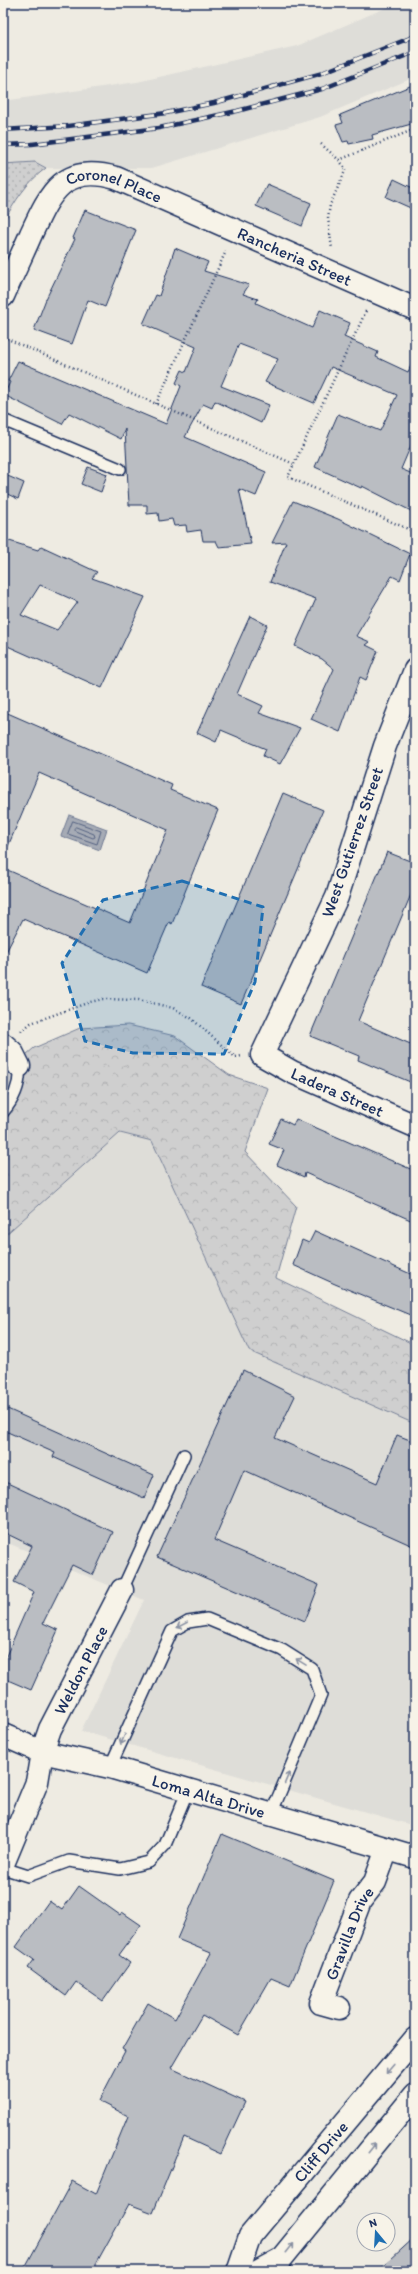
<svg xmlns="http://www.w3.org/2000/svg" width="418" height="2274" viewBox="0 0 418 2274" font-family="Itim,sans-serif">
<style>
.built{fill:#deddd8}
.forest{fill:url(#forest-crowns);stroke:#757f96}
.park{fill:url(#park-dots);stroke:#757f96}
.water{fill:#a6abb5;stroke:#6e7992}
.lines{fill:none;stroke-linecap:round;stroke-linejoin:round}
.shore{stroke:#536181;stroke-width:1}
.building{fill:#babdc2;stroke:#1b2f5e;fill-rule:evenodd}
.lane-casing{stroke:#1b2f5e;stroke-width:14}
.street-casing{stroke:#1b2f5e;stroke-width:25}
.secondary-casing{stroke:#1b2f5e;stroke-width:25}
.path{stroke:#1b2f5e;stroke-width:2.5;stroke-dasharray:1 3;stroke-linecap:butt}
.lane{stroke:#f7f3e8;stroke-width:11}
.street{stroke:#f7f3e8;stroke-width:22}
.secondary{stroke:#f7f3e8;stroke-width:22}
.rail-casing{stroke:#1b2f5e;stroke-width:4.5}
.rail{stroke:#f7f3e8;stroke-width:3;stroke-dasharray:9;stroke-linecap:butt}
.oneway{stroke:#8991a3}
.marked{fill:#1f6fb2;fill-opacity:0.2;stroke:#1f6fb2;stroke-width:3;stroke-dasharray:8 5;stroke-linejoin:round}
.labels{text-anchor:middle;stroke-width:4;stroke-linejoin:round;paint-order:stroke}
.street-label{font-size:17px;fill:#1b2f5e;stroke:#f7f3e8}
</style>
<defs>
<pattern id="forest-crowns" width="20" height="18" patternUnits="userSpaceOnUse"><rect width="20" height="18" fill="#cfcfcf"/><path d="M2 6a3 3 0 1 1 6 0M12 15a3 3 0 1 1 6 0" fill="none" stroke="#b1b2b4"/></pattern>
<pattern id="park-dots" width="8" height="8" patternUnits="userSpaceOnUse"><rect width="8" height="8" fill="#cfcfcf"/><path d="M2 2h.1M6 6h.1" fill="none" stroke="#b1b2b4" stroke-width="1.8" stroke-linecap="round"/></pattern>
</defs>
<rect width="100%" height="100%" fill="#eeebe2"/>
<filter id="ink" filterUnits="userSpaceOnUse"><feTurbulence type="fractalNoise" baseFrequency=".025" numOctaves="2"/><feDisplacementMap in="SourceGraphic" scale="8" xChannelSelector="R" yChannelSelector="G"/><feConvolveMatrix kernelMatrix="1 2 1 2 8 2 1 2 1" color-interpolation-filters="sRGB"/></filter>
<g filter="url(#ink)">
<path class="built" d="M397,3H415V77L320,117L152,168H46L35,162L3,164V101L137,82L297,46Z
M120,1133L152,1141L249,1351L415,1424V1826L81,1731L144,1600L3,1541V1237Z"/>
<path class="forest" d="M128,1025L175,1036L229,1075L268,1088L245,1152L296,1206L276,1278L415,1345V1424L249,1351L152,1141L120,1133L3,1237V1075L34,1048L80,1028Z"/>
<path class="park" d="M35,162L46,168C26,183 15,201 3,223V164Z"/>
<path class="water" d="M69,815L107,829L100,850L61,836Z"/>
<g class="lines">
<path class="shore" d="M73,821L101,831L97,844L68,834Z
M76,827L94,834L95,837L93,838L75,831L74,829Z"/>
</g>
<path class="building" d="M415,84V123L372,135L373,139L349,144L348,141L343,142L336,125L343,123L340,115Z
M394,179L415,189V210L386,197Z
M267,184L311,203L302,226L256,206Z
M85,210L136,230L105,307L88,300L72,344L34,330L46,299L75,239L73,238Z
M175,248L208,262L204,271L249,285L243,294L258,299L256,303L312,328L320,310L350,323L344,337L378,352L376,357L408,372L415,357V436L401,469L415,475V513L362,486L361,488L315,467L338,414L380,431L397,395L331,367L314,403L265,382L278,359L239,344L221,386L269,405L261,423L215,401L212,408L203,404L185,437L266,472L256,496L239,489L251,544L219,547L216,541H203L201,530L187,532L186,525L174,526L172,519L159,521L158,513L147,514V505H129L125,429L121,439L69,413L62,424L4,395L10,382L8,381L18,361L166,424L181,386L176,383L182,370L186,372L196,347L143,324L156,295L159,296Z
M88,467L107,474L101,492L81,484Z
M3,474L24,483L18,499L3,492Z
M293,501L338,519L410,554L400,580L392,576L356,636L370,642L366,645L378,651L366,680L360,677L340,732L311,719L334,669L322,659L295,646L316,599L270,582L286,542L272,543Z
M3,539L38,550L41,546L97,572L92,578L145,597L102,688L3,644ZM40,585L78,602L57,630L21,615Z
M250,616L267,625L237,694L263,706L259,713L300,728L280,764L263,756L266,749L221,730L216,742L197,733Z
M3,711L172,785L170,790L218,810L172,924L169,922L147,973L23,919L3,958V868L130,923L168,830L39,773L3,858Z
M283,793L323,810L241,1004L201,987Z
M387,852L415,863V885L358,1021L415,1046V1084L358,1060L359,1056L310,1036Z
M281,1119L293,1125L296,1119L415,1171V1222L305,1173L304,1177L277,1165L284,1150L269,1144Z
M315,1231L415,1276V1317L335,1284L293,1265L302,1240L309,1243Z
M243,1370L295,1396L275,1438L377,1483L397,1435L415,1442V1547L244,1470L214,1540L319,1585L305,1621L157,1557Z
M3,1407L154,1475L144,1498L53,1457L55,1453L3,1430Z
M3,1481L113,1532L93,1575L72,1565L43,1623L58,1630L31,1690L3,1678V1663L34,1592L14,1582L32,1546L3,1532Z
M222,1834L334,1881L290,1986L271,1978L238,2035L202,2015L171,2068L245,2102L221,2154L184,2137L153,2213L129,2204L92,2271H23L72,2181L96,2194L128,2116L99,2101L125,2051L122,2049L148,2003L175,2019L211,1953L177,1939Z
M79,1886L120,1915L122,1912L141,1925L119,1955L130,1963L103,2001L76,1982L66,1996L28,1968L34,1960L16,1947L49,1901L62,1910Z
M415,2237V2271H378Z"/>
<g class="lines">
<g class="lane-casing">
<path id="lane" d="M3,420L120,469
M3,1112C14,1099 21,1084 19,1066
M122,1590L184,1455
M110,1767L172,1631L188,1622L207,1619L282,1650L312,1669L321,1695L271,1814
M3,1868L28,1876L69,1861L120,1869L149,1862L165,1845L188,1790"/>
</g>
<g class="street-casing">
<g id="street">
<path id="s1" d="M3,296C12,275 22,255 31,234C50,193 63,163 116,178L415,309"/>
<path id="s2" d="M415,670L385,746L337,897L262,1055L292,1072L415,1126"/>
<path d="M3,1044L12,1052L19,1066"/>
<path id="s3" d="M3,1735L42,1752L110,1767L415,1857"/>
<path id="s4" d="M3,1864L37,1782L42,1752L50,1729L122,1590"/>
<path id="s5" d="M339,2008L321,2003L360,1901L375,1882L387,1849"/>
</g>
</g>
<g class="secondary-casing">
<g id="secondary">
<path id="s6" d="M238,2271L250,2236L415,2039"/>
<path d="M259,2271L281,2259L415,2095"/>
</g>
</g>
<path class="path" d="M321,144L339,160L346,169L330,205L328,218L332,249
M339,160L415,129
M3,337L294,464L288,477L415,532
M156,404L226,251
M294,464L366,311
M21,1031L31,1023L90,1002L103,999L139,1000L173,1008L191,1018L235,1057L242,1056"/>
<use href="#lane" class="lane"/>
<use href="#street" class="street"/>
<use href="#secondary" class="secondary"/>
<g class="rail-casing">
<path id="rail" d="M3,130L68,126L166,113L214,103L319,74L415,36
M3,145L32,144L159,128L237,111L322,89L415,52"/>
</g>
<use href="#rail" class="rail"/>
</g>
<defs><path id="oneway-shaft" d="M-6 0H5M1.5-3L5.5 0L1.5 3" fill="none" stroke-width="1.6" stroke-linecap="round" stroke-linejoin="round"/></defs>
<g class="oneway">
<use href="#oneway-shaft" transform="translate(182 1625) rotate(152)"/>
<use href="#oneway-shaft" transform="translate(301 1662) rotate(-148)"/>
<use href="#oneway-shaft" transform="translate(123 1739) rotate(113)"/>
<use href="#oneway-shaft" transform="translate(287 1778) rotate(-67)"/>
<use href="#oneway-shaft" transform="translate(390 2069) rotate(130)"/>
<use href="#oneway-shaft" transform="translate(372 2148) rotate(-51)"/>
<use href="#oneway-shaft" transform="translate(290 2248) rotate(-51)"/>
</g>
</g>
<path class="marked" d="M182,881L263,907L255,982L224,1054L133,1053L85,1041L62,963L103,900Z"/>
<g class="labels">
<g class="street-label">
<text dy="6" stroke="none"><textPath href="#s1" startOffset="183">Coronel Place</textPath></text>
<text dy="6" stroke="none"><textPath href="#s1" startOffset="379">Rancheria Street</textPath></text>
<text transform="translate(352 842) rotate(-71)" y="6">West Gutierrez Street</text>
<text dy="6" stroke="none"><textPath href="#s2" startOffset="499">Ladera Street</textPath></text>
<text dy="6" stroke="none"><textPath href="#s4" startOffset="210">Weldon Place</textPath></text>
<text dy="6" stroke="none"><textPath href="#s3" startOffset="215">Loma Alta Drive</textPath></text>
<text dy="6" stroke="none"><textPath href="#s5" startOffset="94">Gravilla Drive</textPath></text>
<text dy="6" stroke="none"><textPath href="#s6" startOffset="147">Cliff Drive</textPath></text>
</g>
</g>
<rect width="418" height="2274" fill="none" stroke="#f7f3e8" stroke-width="16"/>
<rect x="8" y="8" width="402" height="2258" fill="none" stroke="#1b2f5e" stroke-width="1.5" filter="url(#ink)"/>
<g transform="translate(376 2232) rotate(342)"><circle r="19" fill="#f7f3e8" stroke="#9fa5b1"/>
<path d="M0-3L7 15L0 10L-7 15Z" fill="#1f6fb2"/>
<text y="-6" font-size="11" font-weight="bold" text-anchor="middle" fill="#1b2f5e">N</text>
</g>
</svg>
